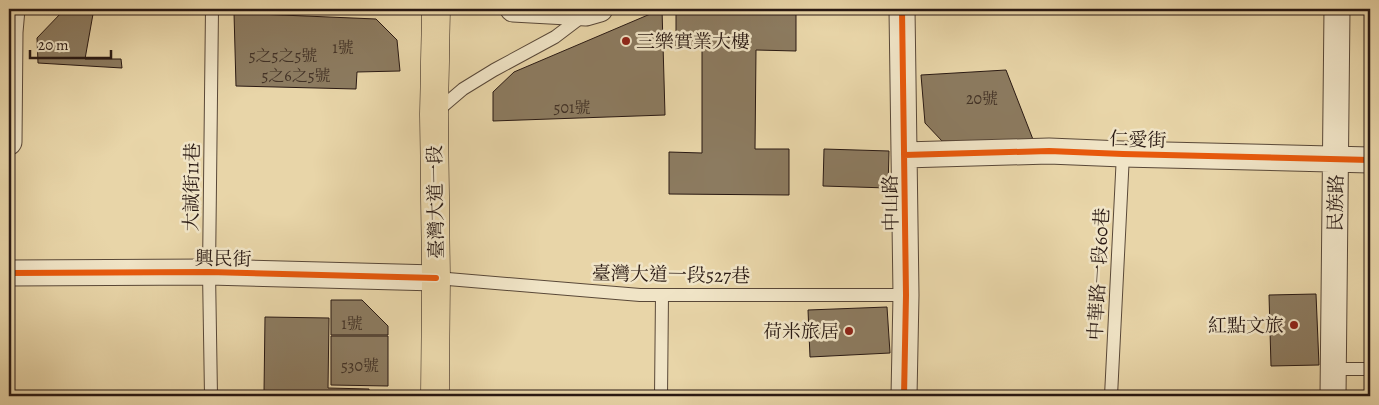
<svg xmlns="http://www.w3.org/2000/svg" width="1379" height="405" viewBox="0 0 1379 405" font-family="Alegreya,'Noto Serif TC',serif">
<style>
.building{fill:#8c7b60;stroke:#291913}
.lines{fill:none;stroke-linecap:round;stroke-linejoin:round}
.service-casing{stroke:#594838;stroke-width:14}
.minor-casing{stroke:#594838;stroke-width:27}
.primary-casing{stroke:#291913;stroke-width:29}
.service{stroke:#f0e4c6;stroke-width:12}
.minor{stroke:#f0e4c6;stroke-width:25}
.primary{stroke:#e8d5a8;stroke-width:28}
.cycleway-casing{stroke:#f0e4c6;stroke-width:9}
.cycleway{stroke:#e8590c;stroke-width:6}
.poi-dot{fill:#8f2418;stroke:#f0e4c6;stroke-width:2}
.labels{text-anchor:middle;stroke-width:5;stroke-linejoin:round;paint-order:stroke}
.number-label{font-size:16px;fill:#423226}
.poi-label{font-size:19px;fill:#291913;stroke:#f0e4c6;text-anchor:end}
.street-label{font-size:19px;fill:#291913;stroke:#f0e4c6}
</style>
<rect width="100%" height="100%" fill="#e8d5a8"/>
<filter id="stains"><feTurbulence type="fractalNoise" baseFrequency=".004" numOctaves="4"/><feColorMatrix values="0 0 0 0 .2 0 0 0 0 .09 0 0 0 0 .02 0 0 0 .5 -.17"/></filter>
<radialGradient id="worn" r=".72"><stop offset=".6" stop-color="#630" stop-opacity="0"/><stop offset="1" stop-color="#630" stop-opacity=".3"/></radialGradient>
<path class="building" d="M662,9L665,115L493,121V92L514,72Z
M676,9H796V51L756,50L755,149H789V195L669,194V152L702,153V48H676Z
M62,12L93,14L85,59H121L122,68L38,63L37,38Z
M234,13L376,19L397,40L400,71L357,72L356,89L236,86Z
M1006,70L1034,142L942,141L925,123L921,75Z
M824,149L889,151L888,188L823,186Z
M1316,294L1319,365L1271,366L1269,295Z
M331,300H362L388,326V335H331Z
M887,307L890,353L810,357L808,310Z
M265,317L329,318L328,388L369,389V396H253V392H264Z
M331,336H388V386L331,385Z"/>
<g class="lines">
<g class="service-casing">
<path id="service" d="M436,112L463,89L494,70L555,37L584,15
M436,278L640,295H906
M1333,369H1370
M211,396L209,272L212,9
M661,396L662,295
M1111,396L1123,154"/>
</g>
<g class="minor-casing">
<path id="minor" d="M513,9L586,13L600,9
M902,9L906,295L904,396
M9,142L10,32L12,9
M904,155L1049,151L1123,154L1370,160
M9,273L209,272L436,278
M1333,396L1337,9"/>
</g>
<g class="primary-casing">
<path id="primary" d="M435,396L436,278L434,114L436,9"/>
</g>
<use href="#service" class="service"/>
<use href="#minor" class="minor"/>
<use href="#primary" class="primary"/>
<g class="cycleway-casing">
<path id="cycleway" d="M902,9L906,295L904,396
M904,155L1049,151L1123,154L1370,160
M9,273L209,272L436,278"/>
</g>
<use href="#cycleway" class="cycleway"/>
</g>
<g class="poi-dot">
<circle cx="626" cy="41" r="5"/>
<circle cx="1294" cy="325" r="5"/>
<circle cx="849" cy="331" r="5"/>
</g>
<g class="labels">
<g class="number-label">
<text x="343" y="53">1號</text>
<text x="283" y="61">5之5之5號</text>
<text x="296" y="81">5之6之5號</text>
<text x="982" y="104">20號</text>
<text x="572" y="113">501號</text>
<text x="352" y="329">1號</text>
<text x="360" y="371">530號</text>
</g>
<g class="poi-label">
<text x="636" y="48" text-anchor="start">三樂實業大樓</text>
<text x="1284" y="332">紅點文旅</text>
<text x="839" y="338">荷米旅居</text>
</g>
<g class="street-label">
<text transform="translate(1138 139) rotate(2)" y="7">仁愛街</text>
<text transform="translate(191 187) rotate(-89)" y="7">大誠街11巷</text>
<text transform="translate(435 202) rotate(-91)" y="7">臺灣大道一段</text>
<text transform="translate(890 203) rotate(-91)" y="7">中山路</text>
<text transform="translate(1335 203) rotate(-89)" y="7">民族路</text>
<text transform="translate(223 258) rotate(1)" y="7">興民街</text>
<text transform="translate(671 274) rotate(1)" y="7">臺灣大道一段527巷</text>
<text transform="translate(1098 274) rotate(-87)" y="7">中華路一段60巷</text>
</g>
</g>
<rect width="1379" height="405" fill="none" stroke="#e8d5a8" stroke-width="30"/>
<rect x="10" y="10" width="1359" height="385" fill="none" stroke="#291913" stroke-width="2.5"/>
<rect x="15" y="15" width="1349" height="375" fill="none" stroke="#291913"/>
<path d="M30 50v8h81v-8" fill="none" stroke="#291913" stroke-width="2.5"/>
<text x="38" y="50" font-size="15" fill="#291913" stroke="#f0e4c6" stroke-width="4" paint-order="stroke">20 m</text>
<rect width="100%" height="100%" filter="url(#stains)"/>
<rect width="100%" height="100%" fill="url(#worn)"/>
</svg>
